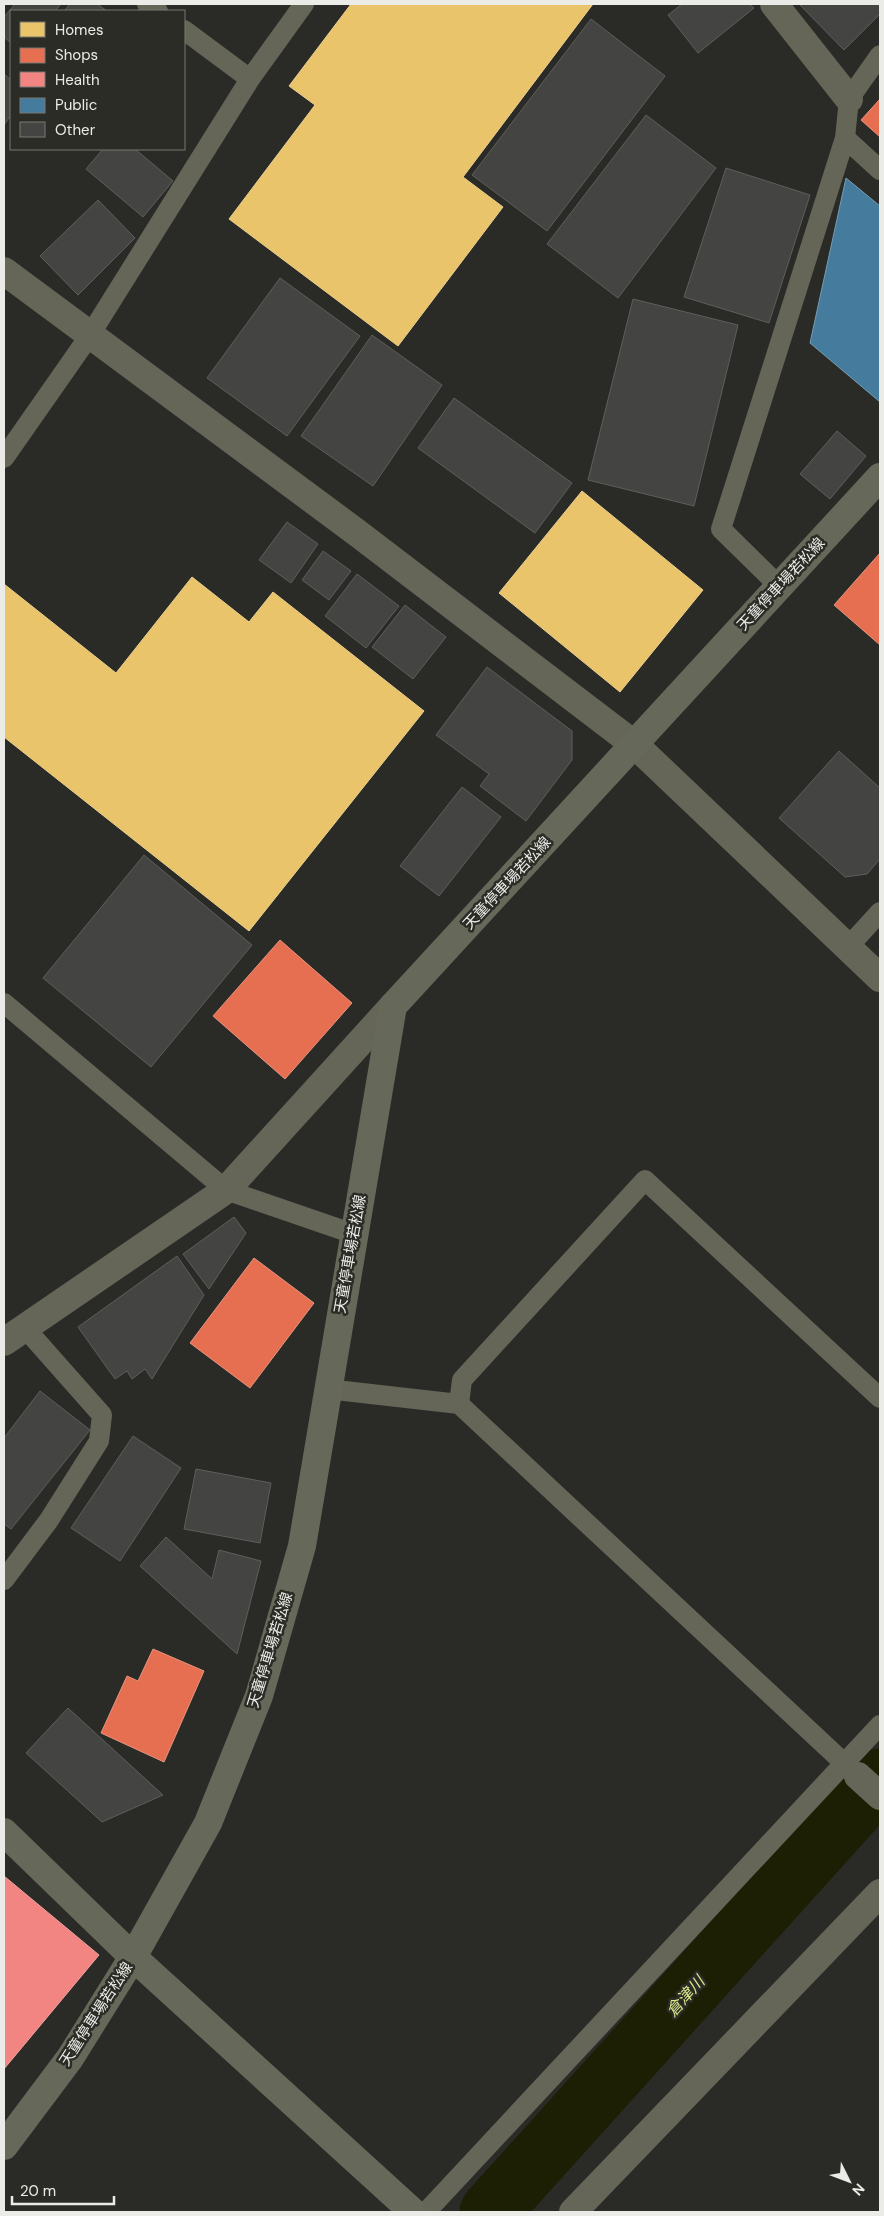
<svg xmlns="http://www.w3.org/2000/svg" width="884" height="2216" viewBox="0 0 884 2216" font-family="'DM Sans','Noto Sans JP',sans-serif">
<style>
.homes{fill:#e9c46a;stroke:#ead090}
.shops{fill:#e76f51;stroke:#e8947e}
.health{fill:#f28482;stroke:#f0a3a0}
.public{fill:#457b9d;stroke:#779db3}
.lines{fill:none;stroke-linecap:round;stroke-linejoin:round}
.river{stroke:#1c1f04;stroke-width:61}
.building{fill:#444542;stroke:#5e5f5c}
.lane{stroke:#656658;stroke-width:20}
.street{stroke:#656658;stroke-width:28}
.secondary{stroke:#666859;stroke-width:28}
.labels{text-anchor:middle;stroke-width:5;stroke-linejoin:round;paint-order:stroke}
.street-label{font-size:15px;fill:#ebece7;stroke:#2b2c26}
.water-label{font-size:16px;font-style:italic;fill:#dce78b;stroke:#2b2c26}
</style>
<rect width="100%" height="100%" fill="#2a2b27"/>
<path class="homes" d="M351,4H593L463,177L503,207L398,346L229,219L315,105L289,86Z
M582,491L703,590L620,692L499,593Z
M192,577L249,622L273,592L424,711L249,931L4,737V584L116,673Z"/>
<path class="shops" d="M880,99V137L861,120Z
M880,553V645L834,605Z
M280,940L352,1003L285,1079L213,1016Z
M254,1258L314,1303L250,1388L190,1343Z
M153,1649L204,1671L164,1762L101,1733L127,1676L138,1681Z"/>
<path class="health" d="M4,1876L99,1955L4,2069Z"/>
<path class="public" d="M846,178L880,206V402L810,343Z"/>
<g class="lines">
<path class="river" d="M490,2212L880,1779"/>
</g>
<path class="building" d="M15,4H61L55,11H11V43L4,37V17Z
M70,4H97L107,11H64Z
M682,4H750L754,8L698,53L668,15Z
M799,4H880V14L844,50Z
M591,19L665,76L547,231L472,175Z
M4,74L11,80V115L4,125Z
M646,115L716,168L618,298L547,244Z
M103,149H135L173,181L143,217L86,169Z
M726,168L810,195L769,323L684,297Z
M98,200L135,238L78,295L40,256Z
M280,278L360,336L287,436L207,378Z
M633,299L738,325L694,506L588,480Z
M372,335L442,385L373,486L301,436Z
M454,398L572,483L535,533L418,448Z
M837,431L866,456L830,499L800,474Z
M287,522L318,544L291,583L259,560Z
M323,551L351,571L329,600L302,580Z
M357,574L399,606L366,648L325,616Z
M405,605L446,637L413,679L372,647Z
M487,667L572,731V760L526,821L480,786L489,774L436,735Z
M839,751L880,788V859L867,874L845,877L779,818Z
M462,787L501,817L439,896L400,866Z
M144,855L252,945L151,1067L43,978Z
M234,1217L246,1233L209,1289L183,1254Z
M177,1256L204,1295L152,1379L145,1369L132,1379L127,1371L115,1379L78,1327Z
M40,1391L90,1430L11,1529L4,1524V1438Z
M133,1436L181,1468L120,1561L71,1528Z
M196,1469L271,1483L260,1543L184,1529Z
M166,1537L212,1579L219,1550L261,1561L237,1654L140,1566Z
M68,1708L163,1795L102,1822L26,1753Z"/>
<g class="lines">
<path class="lane" d="M147,4L158,11
M184,30L250,79
M845,138L880,170
M4,458L90,335L250,79L304,4
M779,586L721,529L845,138L849,99L880,55
M848,947L880,912
M4,1003L226,1190L354,1234
M327,1389L459,1404L858,1776
M459,1404L462,1380L645,1180L880,1398
M4,1580L49,1520L99,1441L102,1415L25,1328
M426,2212L880,1725"/>
<path class="street" d="M774,4L849,99
M4,271L356,532L635,745L880,978
M4,1342L226,1190L393,1006
M858,1776L880,1796
M573,2212L880,1893"/>
<path class="secondary" d="M4,1832L133,1957L413,2212
M4,2146L70,2058L133,1957L208,1823L259,1696L302,1546L393,1006L880,477"/>
</g>
<g class="labels">
<g class="street-label">
<text transform="translate(781 584) rotate(-47)" y="5">天童停車場若松線</text>
<text transform="translate(507 883) rotate(-47)" y="5">天童停車場若松線</text>
<text transform="translate(350 1254) rotate(-80)" y="5">天童停車場若松線</text>
<text transform="translate(270 1650) rotate(-73)" y="5">天童停車場若松線</text>
<text transform="translate(96 2014) rotate(-57)" y="5">天童停車場若松線</text>
</g>
<g class="water-label">
<text transform="translate(685 1996) rotate(-48)" y="6">倉津川</text>
</g>
</g>
<rect width="884" height="2216" fill="none" stroke="#ebece7" stroke-width="10"/>
<rect x="10" y="10" width="175" height="140" fill="#2b2c26" stroke="#787973"/>
<rect x="20" y="22" width="25" height="15" fill="#e9c46a" stroke="#787973"/>
<text x="55" y="35" font-size="15" fill="#ebece7">Homes</text>
<rect x="20" y="48" width="25" height="15" fill="#e76f51" stroke="#787973"/>
<text x="55" y="60" font-size="15" fill="#ebece7">Shops</text>
<rect x="20" y="72" width="25" height="15" fill="#f28482" stroke="#787973"/>
<text x="55" y="85" font-size="15" fill="#ebece7">Health</text>
<rect x="20" y="98" width="25" height="15" fill="#457b9d" stroke="#787973"/>
<text x="55" y="110" font-size="15" fill="#ebece7">Public</text>
<rect x="20" y="122" width="25" height="15" fill="#444542" stroke="#787973"/>
<text x="55" y="135" font-size="15" fill="#ebece7">Other</text>
<g transform="translate(849 2181) rotate(132)" stroke="#2b2c26" stroke-width="4" paint-order="stroke">
<path d="M0-4L9 19L0 12L-9 19Z" fill="#ebece7"/>
<text y="-8" font-size="14" font-weight="bold" text-anchor="middle" fill="#ebece7">N</text>
</g>
<path d="M12 2196v8h102v-8" fill="none" stroke="#ebece7" stroke-width="2.5"/>
<text x="20" y="2196" font-size="15" fill="#ebece7" stroke="#2b2c26" stroke-width="4" paint-order="stroke">20 m</text>
</svg>
